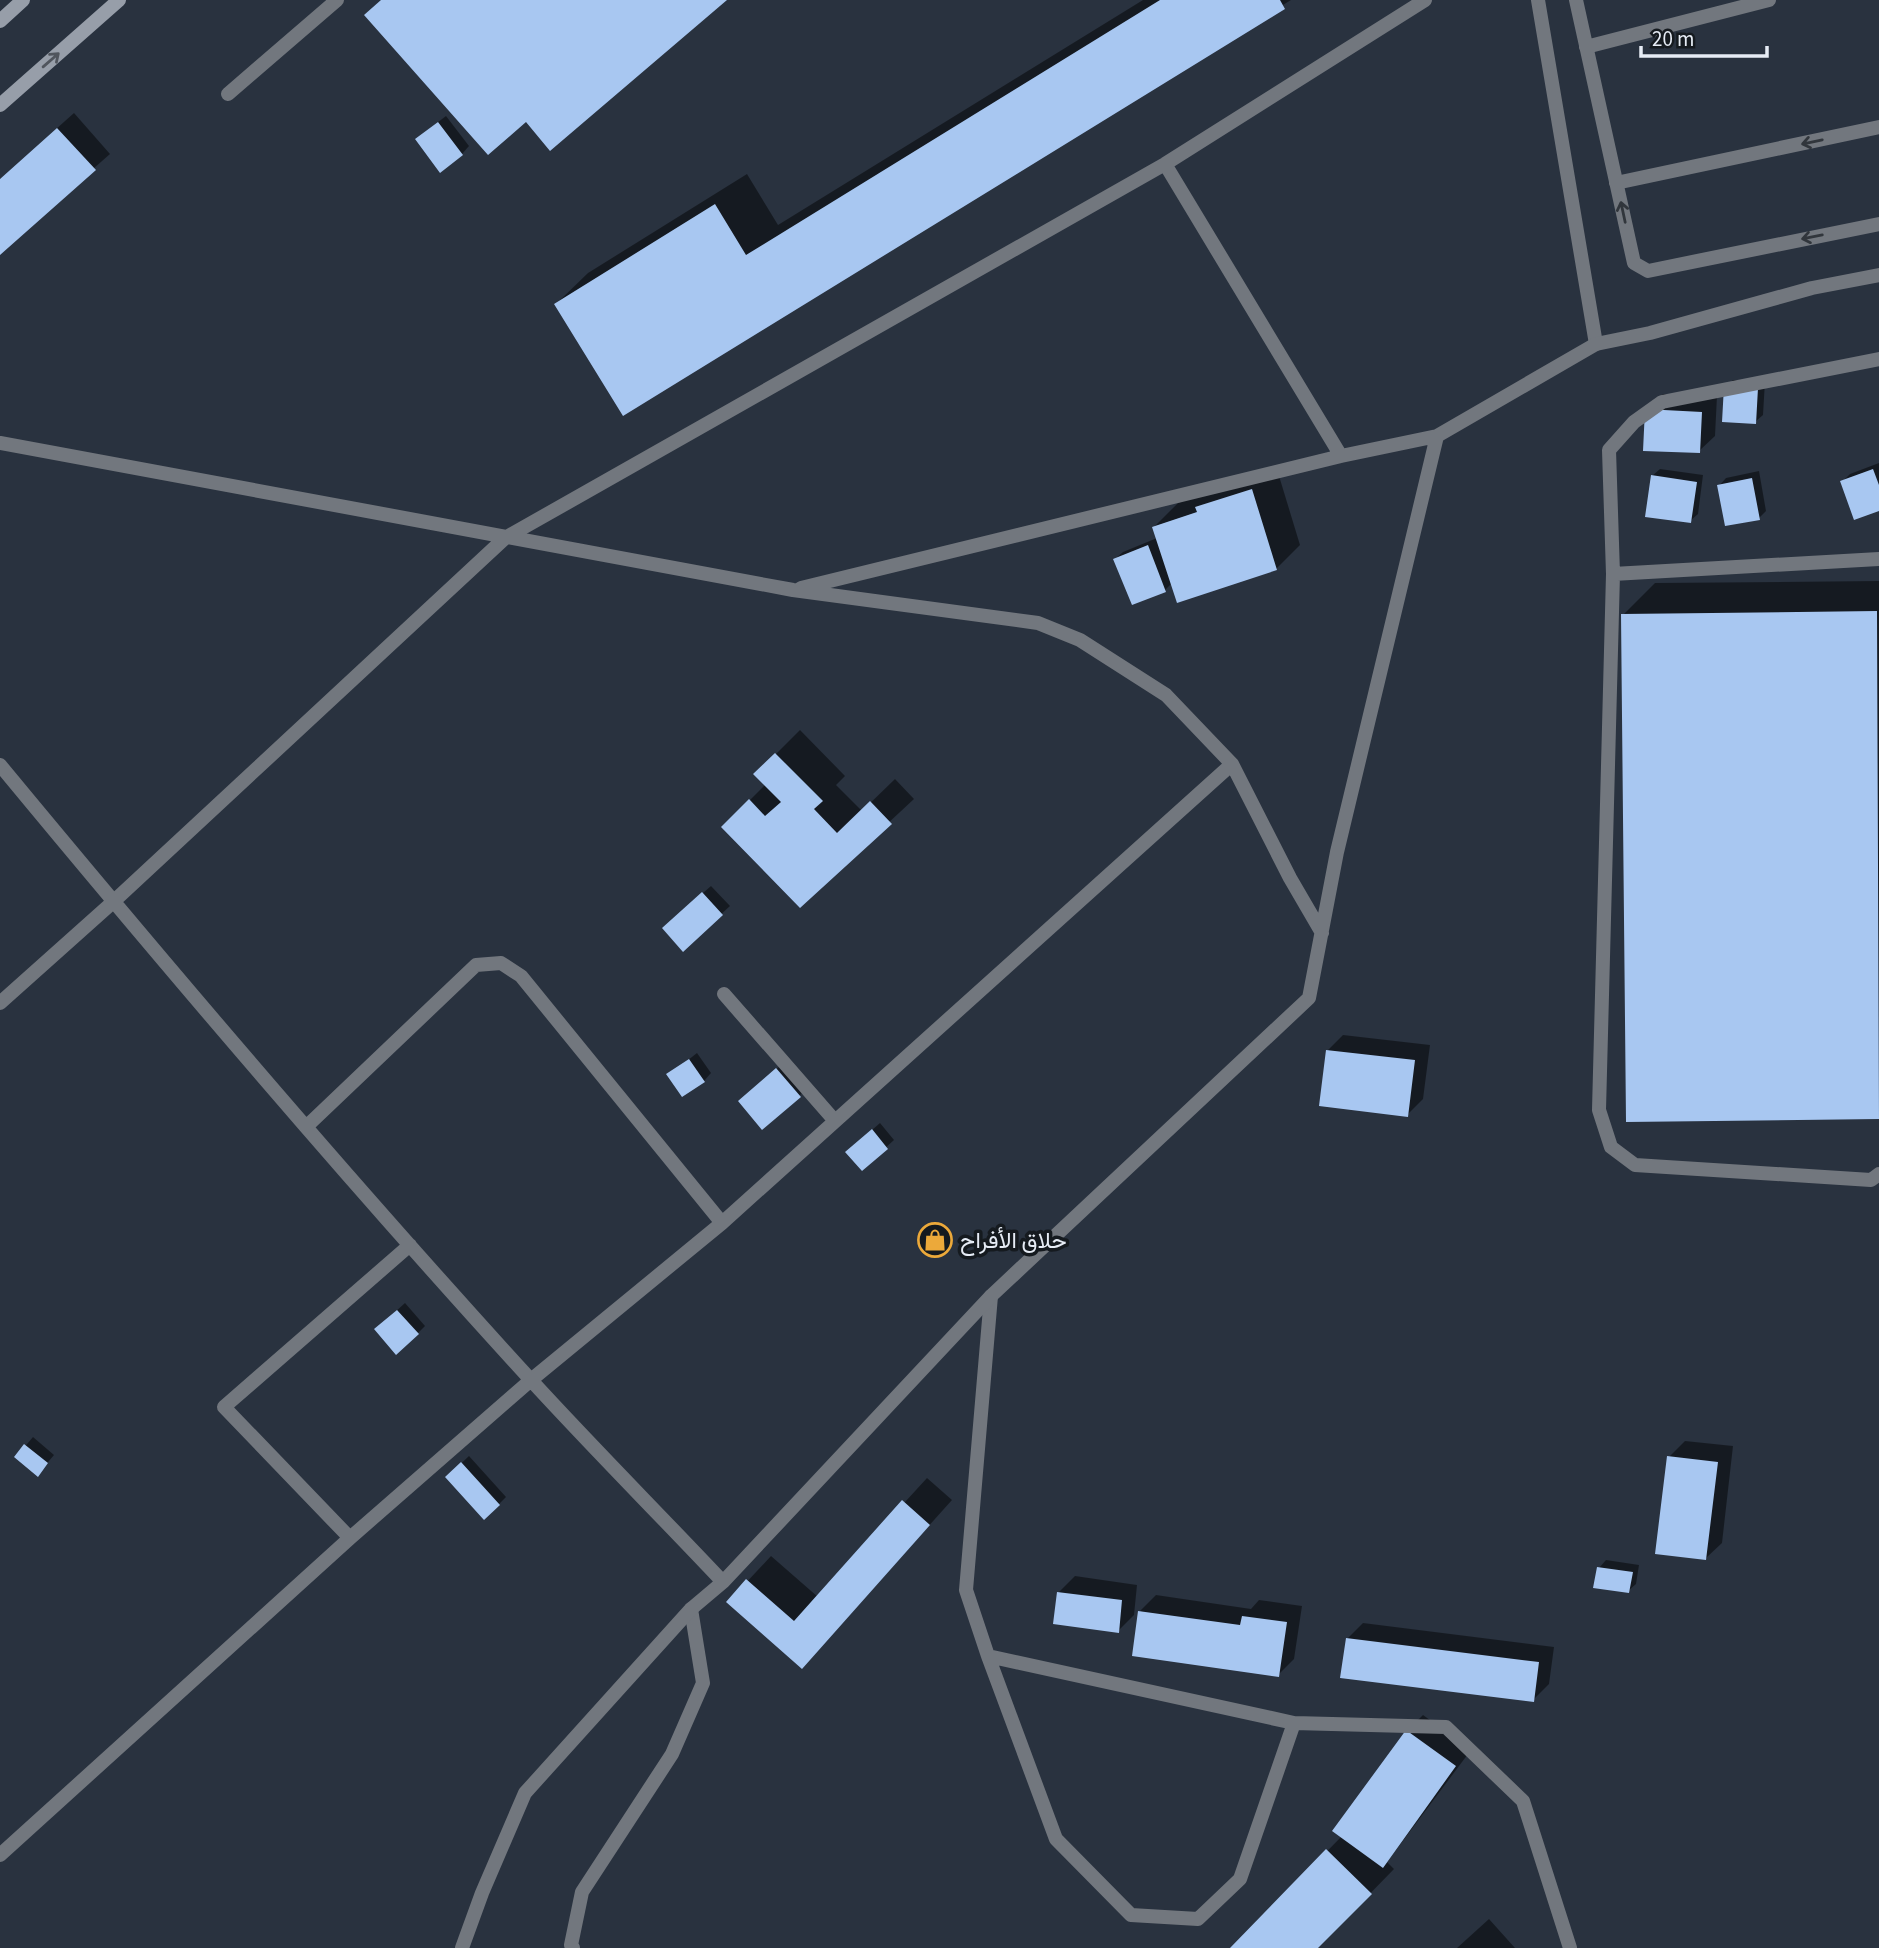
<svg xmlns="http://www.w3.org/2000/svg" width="1879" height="1948" viewBox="0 0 1879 1948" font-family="'Source Sans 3',Vazirmatn,sans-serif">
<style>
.shadow{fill:#0007}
.building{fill:#a8c7f1}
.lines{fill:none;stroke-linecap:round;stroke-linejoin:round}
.lane{stroke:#72777e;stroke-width:14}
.street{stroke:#72777e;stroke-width:14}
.secondary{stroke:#979ea9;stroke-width:14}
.oneway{stroke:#50555d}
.oneway2{stroke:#31363c}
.labels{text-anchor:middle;stroke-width:7;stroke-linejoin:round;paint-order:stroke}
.poi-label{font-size:23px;fill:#e6ecf5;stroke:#151a1f;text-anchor:start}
</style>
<rect width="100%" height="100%" fill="#29323f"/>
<path class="shadow" d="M1143,0H1291L624,414L556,304L588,273L747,174L778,225Z
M74,113L110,154L0,251V179Z
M446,116L469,146L462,154L425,132Z
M1733,380L1765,381L1763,415L1755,422L1726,387Z
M1663,394L1717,396L1715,436L1699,451L1647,410Z
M1879,463V509L1842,482L1850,474Z
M1276,466L1300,545L1276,569L1172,583L1165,590L1133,603L1115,559L1123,552L1157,538L1154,527L1178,503Z
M1660,469L1703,475L1698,514L1690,521L1652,476Z
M1759,471L1766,511L1759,518L1719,486L1726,478Z
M1879,581V1117L1627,1120L1623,615L1655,583Z
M800,730L845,776L836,785L862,811L895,779L914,799L800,905L723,827L766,784L756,774Z
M711,886L730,906L683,949L671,921Z
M1343,1035L1430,1045L1423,1099L1407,1115L1328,1050Z
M697,1053L711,1073L704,1081L669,1075Z
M785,1062L807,1088L799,1096L748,1093Z
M880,1123L894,1140L862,1169L855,1145Z
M405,1303L425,1326L418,1333L384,1322Z
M33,1437L54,1455L38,1474L16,1457Z
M1685,1441L1733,1446L1722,1543L1706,1558L1669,1457Z
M469,1456L506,1497L499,1504L447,1477Z
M927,1478L952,1500L802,1667L728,1602L771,1556L818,1597Z
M1606,1560L1639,1565L1636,1584L1628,1591L1599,1568Z
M1075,1576L1137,1585L1134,1615L1118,1631L1059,1592Z
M1156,1595L1251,1609L1259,1600L1302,1606L1294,1659L1278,1675L1140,1611Z
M1363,1623L1554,1647L1549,1684L1533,1700L1347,1639Z
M1423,1715L1471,1750L1387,1862L1394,1869L1317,1948H1232L1342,1836L1407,1731Z
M1489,1919L1515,1948H1457Z"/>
<path class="building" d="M381,0H727L550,151L526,122L488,155L364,15Z
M1160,0H1280L1285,9L623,416L554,304L715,204L746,255Z
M438,122L463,155L440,173L415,139Z
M57,128L96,170L0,255V179Z
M1724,386L1758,388L1756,424L1722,422Z
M1645,409L1702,412L1700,453L1643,451Z
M1873,469L1879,485V511L1854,520L1840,481Z
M1651,475L1697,482L1691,523L1645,517Z
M1752,478L1760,520L1725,526L1717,485Z
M1252,489L1277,570L1177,603L1152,527L1197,512L1195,507Z
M1148,545L1166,592L1132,605L1113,559Z
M1877,611L1879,1119L1626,1122L1621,614Z
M775,753L823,801L814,809L837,833L870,801L892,824L800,908L721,827L749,799L765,816L781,802L753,774Z
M702,892L723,915L683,952L662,928Z
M1326,1050L1415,1060L1408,1117L1319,1106Z
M689,1059L705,1082L682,1097L666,1074Z
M776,1068L801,1097L762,1130L738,1101Z
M872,1129L888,1149L862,1171L845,1152Z
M397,1310L419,1334L396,1355L374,1329Z
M24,1444L48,1463L38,1477L14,1457Z
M1667,1456L1718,1462L1706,1560L1655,1554Z
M461,1462L500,1505L484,1520L445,1477Z
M902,1500L930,1525L802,1669L726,1602L746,1579L794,1621Z
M1597,1567L1633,1572L1629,1593L1593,1588Z
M1057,1592L1122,1600L1119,1633L1053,1624Z
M1138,1611L1240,1625L1242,1616L1287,1622L1279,1677L1132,1656Z
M1346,1638L1539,1662L1534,1702L1340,1678Z
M1406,1730L1456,1766L1383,1868L1332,1831Z
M1326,1849L1372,1894L1318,1948H1230Z"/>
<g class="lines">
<path class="lane" d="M1538,0L1596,344
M1576,0L1634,263L1648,271L1879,224
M1586,47L1769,0
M228,94L337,0
M1616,183L1879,127
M1879,559L1613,574L1599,1110L1611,1147L1635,1165L1871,1180L1879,1174
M1613,574L1609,450L1634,422L1662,402L1879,359
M991,1296L966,1590L988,1656L1294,1723L1446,1727L1523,1801L1570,1948
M988,1656L1056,1839L1131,1915L1198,1919L1240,1879L1294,1723
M573,1948L571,1945L582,1892L672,1754L703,1683L691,1609"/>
<path class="street" d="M1165,164L1341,456
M0,443L793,590L1038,623L1080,640L1166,695L1232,764L1290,878L1322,933
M801,588L1341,456L1437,436L1596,344L1650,333L1812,288L1879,275
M0,765C172,973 348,1180 530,1379C593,1448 659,1514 723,1582
M724,994L835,1121
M0,1003L113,902L505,538L1165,164L1425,0
M307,1126L476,965L501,963L521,976L722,1223
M350,1538L224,1407L410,1245
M0,1855L350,1538L531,1380L722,1223L1232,764
M462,1948L482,1893L525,1793L691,1609L723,1582L991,1296L1309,998L1337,852L1437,436"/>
<path class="secondary" d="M0,21L23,0
M0,105L119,0"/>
</g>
<defs><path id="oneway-shaft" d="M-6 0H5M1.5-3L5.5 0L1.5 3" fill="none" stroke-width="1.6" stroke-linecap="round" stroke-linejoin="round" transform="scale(1.75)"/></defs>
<use class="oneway" href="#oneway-shaft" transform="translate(51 60) rotate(-41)"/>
<g class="oneway2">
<use href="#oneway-shaft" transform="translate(1812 142) rotate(168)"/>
<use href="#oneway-shaft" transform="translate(1623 212) rotate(-102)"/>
<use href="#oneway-shaft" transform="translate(1812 237) rotate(169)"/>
</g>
<defs>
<g id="shop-ring" transform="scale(1.75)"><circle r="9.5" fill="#151a1f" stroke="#eca93a" stroke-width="1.5"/><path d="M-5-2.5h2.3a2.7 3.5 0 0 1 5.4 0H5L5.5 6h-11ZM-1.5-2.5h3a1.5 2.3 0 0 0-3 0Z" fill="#eca93a"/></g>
</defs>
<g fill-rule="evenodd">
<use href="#shop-ring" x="935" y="1240"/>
</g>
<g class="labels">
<g class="poi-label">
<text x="960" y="1248">حلاق الأفراح</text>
</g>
</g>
<path d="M1641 46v10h126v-10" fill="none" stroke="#e6ecf5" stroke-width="3.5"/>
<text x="1652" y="46" font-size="21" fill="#e6ecf5" stroke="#151a1f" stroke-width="5" paint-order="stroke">20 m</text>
</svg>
